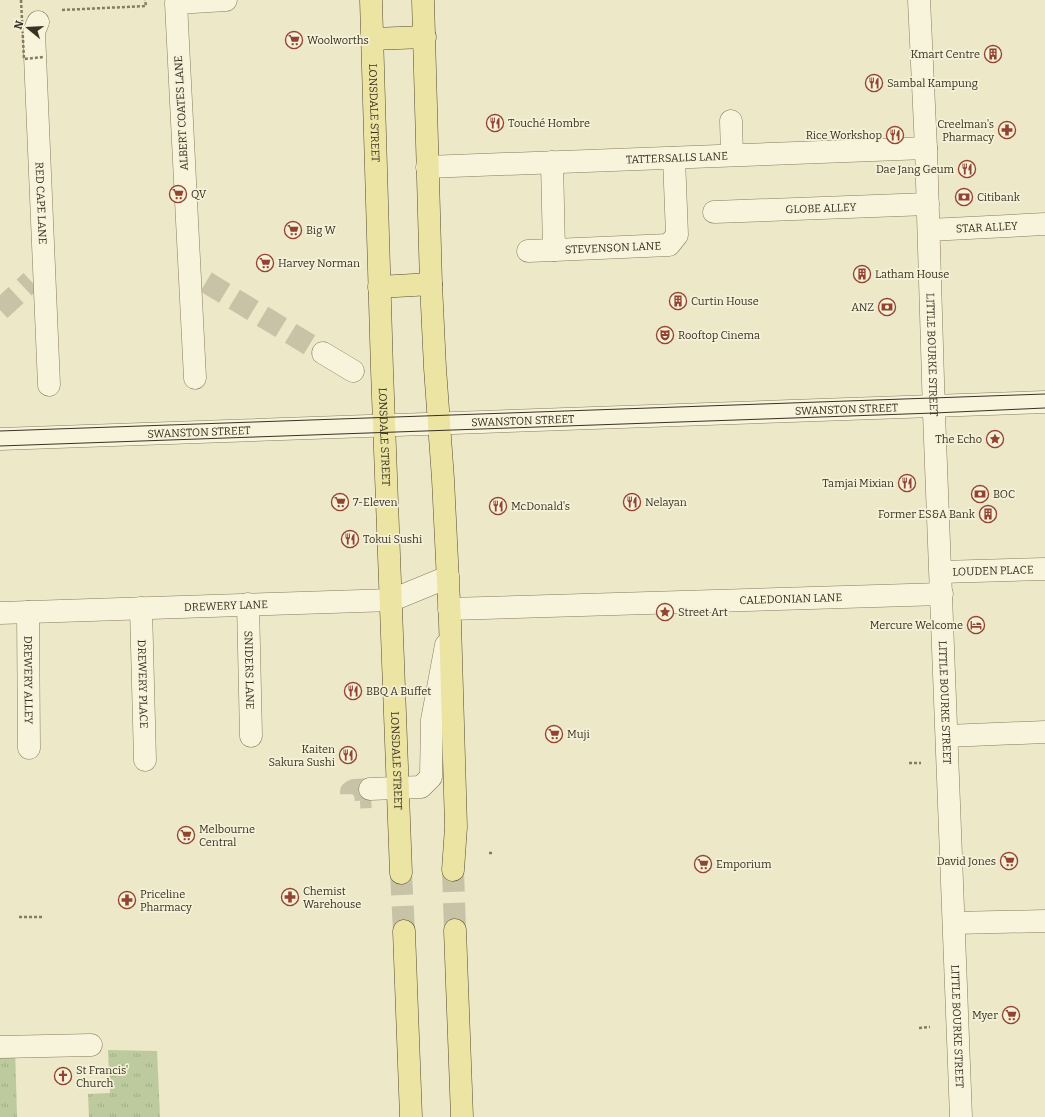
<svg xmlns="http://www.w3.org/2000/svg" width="1045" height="1117" viewBox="0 0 1045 1117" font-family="Bitter,serif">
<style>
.grass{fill:url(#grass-tufts)}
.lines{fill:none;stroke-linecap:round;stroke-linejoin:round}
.minor-tunnel{stroke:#c8c3a7;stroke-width:22;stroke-dasharray:22 11;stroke-linecap:butt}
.major-tunnel{stroke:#c8c3a7;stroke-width:22;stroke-dasharray:22 11;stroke-linecap:butt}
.minor-casing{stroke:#877c5e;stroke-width:23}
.major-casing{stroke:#564a32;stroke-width:23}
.path{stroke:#877c5e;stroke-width:2.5;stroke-dasharray:3 2;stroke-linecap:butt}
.minor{stroke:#f7f4db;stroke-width:22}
.major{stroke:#ece4a3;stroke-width:22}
.tram{stroke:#393121;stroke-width:1}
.path-bridge{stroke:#877c5e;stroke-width:2.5;stroke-dasharray:3 2;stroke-linecap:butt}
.labels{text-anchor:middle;stroke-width:3.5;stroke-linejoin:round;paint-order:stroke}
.poi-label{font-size:11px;fill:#393121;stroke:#f4f1d8;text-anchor:start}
.street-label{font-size:11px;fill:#393121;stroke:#f4f1d8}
</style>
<defs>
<pattern id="grass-tufts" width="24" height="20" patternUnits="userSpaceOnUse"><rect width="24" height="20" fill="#bcca9d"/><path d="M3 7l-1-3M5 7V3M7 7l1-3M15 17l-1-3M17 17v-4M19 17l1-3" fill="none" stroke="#a2ae87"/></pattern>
</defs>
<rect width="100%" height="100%" fill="#ece8c8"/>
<path class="grass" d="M0,1047H15L17,1117H0Z
M108,1050L157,1051L160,1117H89L88,1094L110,1093Z"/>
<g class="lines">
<path class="minor-tunnel" d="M206,282L323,353
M0,310L31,281
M370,789L354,790L351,792V795L353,798L371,797"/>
<path class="major-tunnel" d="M453,870L455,930
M401,873L404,931"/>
<g class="minor-casing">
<g id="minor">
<path id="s1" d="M919,0L926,148L934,413L961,1117"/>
<path id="s2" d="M38,22L34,32L49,385"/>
<path d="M731,121L732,155"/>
<path id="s3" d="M552,162L554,250L669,245L677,235L674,158"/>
<path id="s4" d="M427,167L926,148"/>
<path id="s5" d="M714,212L928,204"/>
<path id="s6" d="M929,230L1045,224"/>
<path d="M528,251L554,250"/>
<path d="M323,353L353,371"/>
<path d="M195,378L176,3L226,0"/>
<path id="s7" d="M0,439L1045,402"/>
<path id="s8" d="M941,572L1045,569"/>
<path id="s9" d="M248,604L251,736"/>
<path id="s10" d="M141,608L145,760"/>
<path id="s11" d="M449,609L942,594"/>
<path id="s12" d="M28,612L29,748"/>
<path id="s13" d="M0,613L392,600L448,577"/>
<path d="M947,736L1045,732"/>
<path d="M370,789L421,787L431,777L432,720L446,645"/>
<path d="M954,923L1045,921"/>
<path d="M0,1047L91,1045"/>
</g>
</g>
<g class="major-casing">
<g id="major">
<path id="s14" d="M371,0L382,370L401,873"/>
<path d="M423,0L431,284L435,368L443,479L450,622L456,827L453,870"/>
<path d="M372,39L425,37"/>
<path d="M379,287L431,284"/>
<path d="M455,930L462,1117"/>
<path d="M404,931L411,1117"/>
</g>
</g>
<path class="path" d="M62,10L146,6L145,0
M909,763H921
M489,853H493
M19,917H43
M919,1028L930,1027"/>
<use href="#minor" class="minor"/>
<use href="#major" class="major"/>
<path class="tram" d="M0,431L1045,394
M0,446L934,413L1045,408"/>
<path class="path-bridge" d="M21,0L24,59L44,57"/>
</g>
<defs>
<g id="supermarket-ring" transform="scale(0.9)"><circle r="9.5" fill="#f4f1d8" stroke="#934431" stroke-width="1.5"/><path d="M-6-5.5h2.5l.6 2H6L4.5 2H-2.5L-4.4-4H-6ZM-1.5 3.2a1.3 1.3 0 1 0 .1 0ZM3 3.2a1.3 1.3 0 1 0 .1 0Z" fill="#934431"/></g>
<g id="building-ring" transform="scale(0.9)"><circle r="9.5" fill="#f4f1d8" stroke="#934431" stroke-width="1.5"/><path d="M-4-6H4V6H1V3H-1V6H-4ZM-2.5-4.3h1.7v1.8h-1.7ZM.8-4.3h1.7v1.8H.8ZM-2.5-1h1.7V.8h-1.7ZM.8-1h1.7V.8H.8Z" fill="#934431"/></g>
<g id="restaurant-ring" transform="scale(0.9)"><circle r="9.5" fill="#f4f1d8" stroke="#934431" stroke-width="1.5"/><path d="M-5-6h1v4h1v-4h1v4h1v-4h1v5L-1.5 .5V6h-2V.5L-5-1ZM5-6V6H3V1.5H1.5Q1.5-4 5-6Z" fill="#934431"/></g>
<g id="pharmacy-ring" transform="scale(0.9)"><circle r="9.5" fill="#f4f1d8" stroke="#934431" stroke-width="1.5"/><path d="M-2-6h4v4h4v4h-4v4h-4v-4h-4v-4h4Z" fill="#934431"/></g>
<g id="bank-ring" transform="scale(0.9)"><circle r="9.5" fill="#f4f1d8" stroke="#934431" stroke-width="1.5"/><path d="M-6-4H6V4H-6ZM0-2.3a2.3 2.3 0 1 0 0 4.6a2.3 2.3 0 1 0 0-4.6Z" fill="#934431"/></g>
<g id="theatre-ring" transform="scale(0.9)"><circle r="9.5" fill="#f4f1d8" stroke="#934431" stroke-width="1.5"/><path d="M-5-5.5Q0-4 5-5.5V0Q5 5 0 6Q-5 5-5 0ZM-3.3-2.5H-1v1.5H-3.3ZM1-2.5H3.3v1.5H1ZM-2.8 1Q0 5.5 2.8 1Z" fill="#934431"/></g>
<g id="sight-ring" transform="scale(0.9)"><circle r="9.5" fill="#f4f1d8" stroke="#934431" stroke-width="1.5"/><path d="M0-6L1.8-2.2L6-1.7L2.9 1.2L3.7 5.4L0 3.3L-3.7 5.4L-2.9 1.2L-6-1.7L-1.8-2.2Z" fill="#934431"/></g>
<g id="hotel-ring" transform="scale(0.9)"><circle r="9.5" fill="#f4f1d8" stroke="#934431" stroke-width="1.5"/><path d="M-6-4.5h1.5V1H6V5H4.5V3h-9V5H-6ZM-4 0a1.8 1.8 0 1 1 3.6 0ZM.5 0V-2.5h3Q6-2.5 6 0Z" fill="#934431"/></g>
<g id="church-ring" transform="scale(0.9)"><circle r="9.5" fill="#f4f1d8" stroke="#934431" stroke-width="1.5"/><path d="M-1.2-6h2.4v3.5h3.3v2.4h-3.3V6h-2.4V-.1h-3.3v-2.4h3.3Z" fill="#934431"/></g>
</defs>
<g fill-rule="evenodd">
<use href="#supermarket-ring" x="294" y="40"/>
<use href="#building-ring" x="993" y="54"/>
<use href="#restaurant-ring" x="874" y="83"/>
<use href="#restaurant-ring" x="495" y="123"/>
<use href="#pharmacy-ring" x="1007" y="130"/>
<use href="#restaurant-ring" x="895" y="135"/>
<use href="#restaurant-ring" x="967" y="169"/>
<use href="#supermarket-ring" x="178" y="194"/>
<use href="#bank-ring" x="964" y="197"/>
<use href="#supermarket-ring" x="293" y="230"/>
<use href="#supermarket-ring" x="265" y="263"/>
<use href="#building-ring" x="862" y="274"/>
<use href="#building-ring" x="678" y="301"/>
<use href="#bank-ring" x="887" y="307"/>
<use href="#theatre-ring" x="665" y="335"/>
<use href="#sight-ring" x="995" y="439"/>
<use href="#restaurant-ring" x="907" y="483"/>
<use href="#bank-ring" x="980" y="494"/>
<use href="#supermarket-ring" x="340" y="502"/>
<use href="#restaurant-ring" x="632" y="502"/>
<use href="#restaurant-ring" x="498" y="506"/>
<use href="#building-ring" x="988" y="514"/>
<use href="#restaurant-ring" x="350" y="539"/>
<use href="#sight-ring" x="665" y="612"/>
<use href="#hotel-ring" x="976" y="625"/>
<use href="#restaurant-ring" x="353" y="691"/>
<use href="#supermarket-ring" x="554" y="734"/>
<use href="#restaurant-ring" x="348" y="755"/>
<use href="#supermarket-ring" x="186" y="835"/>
<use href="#supermarket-ring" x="1009" y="861"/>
<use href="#supermarket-ring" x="703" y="864"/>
<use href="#pharmacy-ring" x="290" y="897"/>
<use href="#pharmacy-ring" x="127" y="900"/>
<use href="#supermarket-ring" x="1011" y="1015"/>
<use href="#church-ring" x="63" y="1076"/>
</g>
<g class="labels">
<g class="poi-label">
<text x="307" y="44">Woolworths</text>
<text x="980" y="58" text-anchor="end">Kmart Centre</text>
<text x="887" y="87">Sambal Kampung</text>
<text x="508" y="127">Touché Hombre</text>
<text x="994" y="128" text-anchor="end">Creelman's<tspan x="994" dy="13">Pharmacy</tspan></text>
<text x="882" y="139" text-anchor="end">Rice Workshop</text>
<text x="954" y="173" text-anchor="end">Dae Jang Geum</text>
<text x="191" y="198">QV</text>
<text x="977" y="201">Citibank</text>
<text x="306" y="234">Big W</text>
<text x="278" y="267">Harvey Norman</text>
<text x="875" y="278">Latham House</text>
<text x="691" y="305">Curtin House</text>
<text x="874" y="311" text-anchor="end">ANZ</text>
<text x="678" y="339">Rooftop Cinema</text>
<text x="982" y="443" text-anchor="end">The Echo</text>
<text x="894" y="487" text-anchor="end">Tamjai Mixian</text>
<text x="993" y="498">BOC</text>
<text x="353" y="506">7-Eleven</text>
<text x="645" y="506">Nelayan</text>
<text x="511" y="510">McDonald's</text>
<text x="975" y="518" text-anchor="end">Former ES&amp;A Bank</text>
<text x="363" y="543">Tokui Sushi</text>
<text x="678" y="616">Street Art</text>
<text x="963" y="629" text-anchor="end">Mercure Welcome</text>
<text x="366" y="695">BBQ A Buffet</text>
<text x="567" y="738">Muji</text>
<text x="335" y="753" text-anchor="end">Kaiten<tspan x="335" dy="13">Sakura Sushi</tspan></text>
<text x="199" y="833">Melbourne<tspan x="199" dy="13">Central</tspan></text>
<text x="996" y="865" text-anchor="end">David Jones</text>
<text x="716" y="868">Emporium</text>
<text x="303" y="895">Chemist<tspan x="303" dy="13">Warehouse</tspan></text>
<text x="140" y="898">Priceline<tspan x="140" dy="13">Pharmacy</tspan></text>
<text x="998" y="1019" text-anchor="end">Myer</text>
<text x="76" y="1074">St Francis'<tspan x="76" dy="13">Church</tspan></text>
</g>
<g class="street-label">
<text transform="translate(181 113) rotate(-93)" y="4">ALBERT COATES LANE</text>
<text dy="4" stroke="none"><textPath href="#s14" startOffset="113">LONSDALE STREET</textPath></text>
<text dy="4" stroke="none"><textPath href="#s4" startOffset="250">TATTERSALLS LANE</textPath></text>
<text dy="4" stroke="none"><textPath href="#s2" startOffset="182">RED CAPE LANE</textPath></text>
<text dy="4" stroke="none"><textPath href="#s5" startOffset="107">GLOBE ALLEY</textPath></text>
<text dy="4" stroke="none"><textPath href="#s6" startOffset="58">STAR ALLEY</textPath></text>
<text dy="4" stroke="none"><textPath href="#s3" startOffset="147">STEVENSON LANE</textPath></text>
<text dy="4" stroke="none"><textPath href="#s1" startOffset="355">LITTLE BOURKE STREET</textPath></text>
<text dy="4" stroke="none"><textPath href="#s7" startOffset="847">SWANSTON STREET</textPath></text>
<text dy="4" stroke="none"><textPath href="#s7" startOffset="523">SWANSTON STREET</textPath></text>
<text dy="4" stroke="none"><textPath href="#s7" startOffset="199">SWANSTON STREET</textPath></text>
<text dy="4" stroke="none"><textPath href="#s14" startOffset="437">LONSDALE STREET</textPath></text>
<text dy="4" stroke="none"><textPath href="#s8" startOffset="52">LOUDEN PLACE</textPath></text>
<text dy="4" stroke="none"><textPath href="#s11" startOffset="342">CALEDONIAN LANE</textPath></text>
<text dy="4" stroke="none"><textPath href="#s13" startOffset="226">DREWERY LANE</textPath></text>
<text dy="4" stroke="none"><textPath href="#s9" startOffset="66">SNIDERS LANE</textPath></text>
<text dy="4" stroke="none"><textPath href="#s12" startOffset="68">DREWERY ALLEY</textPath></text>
<text dy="4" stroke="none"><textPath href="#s10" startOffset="76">DREWERY PLACE</textPath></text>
<text dy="4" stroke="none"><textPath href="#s1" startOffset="703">LITTLE BOURKE STREET</textPath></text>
<text dy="4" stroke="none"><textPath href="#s14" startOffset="761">LONSDALE STREET</textPath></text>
<text dy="4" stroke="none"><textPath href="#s1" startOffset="1027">LITTLE BOURKE STREET</textPath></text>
</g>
</g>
<g transform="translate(28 28) rotate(288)" stroke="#f4f1d8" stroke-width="3" paint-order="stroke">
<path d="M0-3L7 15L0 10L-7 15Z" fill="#393121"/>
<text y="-6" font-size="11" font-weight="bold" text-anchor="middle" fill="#393121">N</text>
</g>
</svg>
